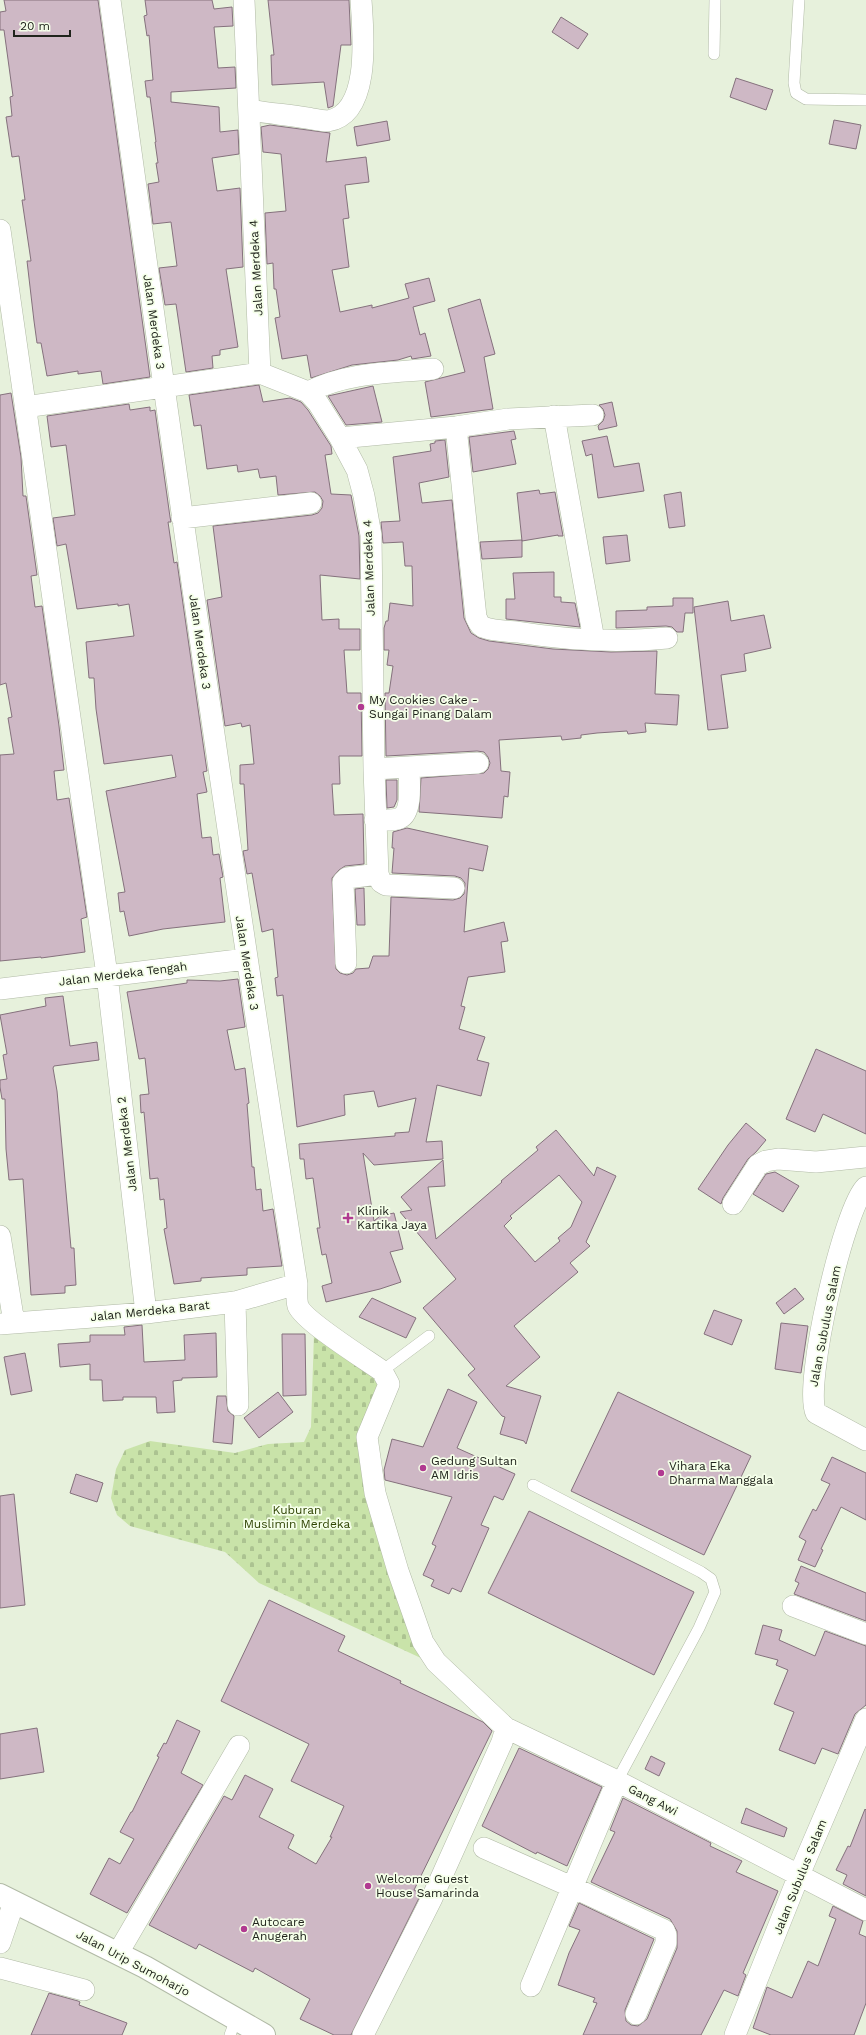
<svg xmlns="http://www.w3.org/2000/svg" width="866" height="2035" viewBox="0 0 866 2035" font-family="'Work Sans',sans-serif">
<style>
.cemetery{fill:url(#cemetery-stones)}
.building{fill:#ceb8c5;stroke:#85717d;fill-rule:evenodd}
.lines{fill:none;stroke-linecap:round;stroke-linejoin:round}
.lane-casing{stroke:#b1baa6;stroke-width:12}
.street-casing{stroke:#b1baa6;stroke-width:22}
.secondary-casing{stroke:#b1baa6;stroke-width:24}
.lane{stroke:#fff;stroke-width:11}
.street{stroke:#fff;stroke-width:21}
.secondary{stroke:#fff;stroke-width:22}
.poi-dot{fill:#b13a91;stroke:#f5ffe9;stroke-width:1.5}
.labels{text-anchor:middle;stroke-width:3.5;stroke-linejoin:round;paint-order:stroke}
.street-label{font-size:12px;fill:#20241c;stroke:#f5ffe9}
.poi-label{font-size:12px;fill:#20241c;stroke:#f5ffe9;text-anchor:start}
.park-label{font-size:12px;fill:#304504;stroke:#f5ffe9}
</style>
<defs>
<pattern id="cemetery-stones" width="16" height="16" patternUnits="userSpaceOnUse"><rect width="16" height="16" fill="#c9e3a9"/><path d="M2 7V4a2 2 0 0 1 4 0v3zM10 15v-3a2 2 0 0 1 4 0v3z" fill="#acc391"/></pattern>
</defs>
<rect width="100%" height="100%" fill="#e7f1dc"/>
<path class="cemetery" d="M314,1333L372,1376L379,1385L362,1436L423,1659L259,1583L225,1552L130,1526L117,1515L111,1498L116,1469L125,1450L150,1441L235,1453L268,1444L304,1442L311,1427Z"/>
<path class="building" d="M4,0H98L150,377L103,384L101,371L78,374V371L47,376L41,343H37L34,321L27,261H31L22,200H25L19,156L12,157L6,117L12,116L10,97L13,96L4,30H0V12L6,11Z
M145,0H212L214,9L232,7L233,26L214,27L218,68L235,67L236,88L171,92V102L219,107L220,132L238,130L239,154L212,158L217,191L240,188L243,267L226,269L238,347L220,350V355L212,356L213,368L186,372L176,304L165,305L159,268L177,266L171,222L153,224L148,184L159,182L156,163H158L155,142H156L150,97H147L145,81L153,80L149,35L147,36L144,16L147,15Z
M268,0H349L351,45H341L333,106L328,108L324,82L272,85L271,55H274Z
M561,17L588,34L578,49L552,32Z
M736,78L773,90L766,110L730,97Z
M834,120L861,125L856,149L829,144Z
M387,121L390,140L357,146L354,127Z
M270,125L330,133L326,162L366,157L369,182L345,185L349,218L343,219L349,267L332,270L340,312L372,305V308L409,298L405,284L429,278L435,301L413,307L420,335L425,333L431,356L412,359L411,356L398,360L352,365L311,378L307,355L282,359L275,318L280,317L276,289H274L273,263L267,264L265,213L286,211L281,154L263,152L261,127Z
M480,299L495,354L484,357L493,409L431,417L425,382L465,372L448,309Z
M259,385L263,402L290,398L301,402L308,410L331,446L332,454L325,455L331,494L351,495L359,536L360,579L320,575L322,620L339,619V629H360V650H344L347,693H361L362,756H339L340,784H332L334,815L363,814L364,864L345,866L339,870L332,878L336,969L340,973L347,975L353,973L356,969L369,968L373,956H389L391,897L453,900L460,898L464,894L465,883L461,878L455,876L392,873L394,848H392L393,832L407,828L488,846L483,871L469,868L464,932L504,922L508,941L501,942L505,972L468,977L461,1006L465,1007L459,1029L485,1037L477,1060L489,1063L481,1096L437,1085L426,1142L442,1141L443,1159L374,1165L363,1153L374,1221L380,1216L394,1213L403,1249L390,1252L401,1282L380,1289L326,1302L322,1286L332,1283L326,1254L322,1255L317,1228H320L313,1178L306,1179L304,1159H300L299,1144L395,1136V1133L409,1132L416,1098L378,1107L374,1091L344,1095L345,1115L297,1127L283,995L277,996L275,978L278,977L273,929L262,932L252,873L247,874L243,851L248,850L244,784H240V765L254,764L250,725L242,727L241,723L225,726L207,600L222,597L213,526L312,515L318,513L322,508L323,501L320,496L315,492L278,495L276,476L260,478L258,469L238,472L237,465L207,469L201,425L194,426L189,395Z
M373,386L382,422L346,425L328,396Z
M11,393L21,457L23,496H26L37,575L31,576L35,607L42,606L59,726L64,770L54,771L57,800L69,798L87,917L81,919L85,952L41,958V957L0,961V755L14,754L8,718L12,717L6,683L0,685V395Z
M612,402L617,426L599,430L598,426L603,421L605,415L603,409L599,405Z
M129,404L130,410L150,407V411L155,410L170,517L171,522H168L174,563L177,562L207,771L203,772L207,792L197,794L202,838L211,837L213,855L219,854L223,877L220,878L225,922L163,929L129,936L124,911L120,912L118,893L125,892L106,791L176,777L172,755L104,764L96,709L94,678H89L86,642L134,636L129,604L118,606V604L77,609L66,544L57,546L53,518L75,515L66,445L51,447L47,416Z
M514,431L516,439L511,440L516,464L473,472L469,437Z
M607,436L614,467L639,463L644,491L598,498L592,454L586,456L582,441Z
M445,440L449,477L419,483L422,503L452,500L464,618L471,633L479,638L489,641L553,649L611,652L657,651L655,694L679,695L677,725L645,723L646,732L628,734L627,731L597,733L581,735V738L562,740L561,736L499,740L501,771L510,772L508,797L504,796L502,818L419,812L421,778L484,773L488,769L490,763L488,757L484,752L477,751L386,756L385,693H389L393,666L387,665L389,650H384V628L386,621H388L390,603L413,606L412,566H405L403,542L383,543L381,522L400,521L393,457L431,451L430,444L435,443V441Z
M539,490L540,494L555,492L563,536H558V535L522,541L517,493Z
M681,492L685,526L669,528L664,495Z
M627,535L630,561L606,564L603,537Z
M522,540V557L482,559L480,542Z
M554,572V597H561V602L575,603L580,627L506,619V599H515L513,573Z
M673,598H693V613H685L683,632H677L672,627L666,626L616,628V611L647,610V607L673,606Z
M728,601L731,621L764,615L771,648L744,654L746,671L721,675L728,728L708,730L694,607Z
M386,780H397V800L394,807L387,808Z
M364,888V890L365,925H357L355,889Z
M238,979L245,1027L227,1030L235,1070L245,1068L249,1103L247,1104L252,1167H254L256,1190L261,1189L263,1211L273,1209L282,1266L247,1268V1275L201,1278V1281L174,1284L164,1229L167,1228L164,1199L160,1200L158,1178L150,1179L144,1112L141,1113L140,1095L149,1094L145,1058L139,1059L127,992L187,983V980L220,981Z
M63,996L70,1046L97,1042L99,1060L54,1066L53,1068L57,1091L71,1248H74L76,1285L65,1286V1293L31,1295L23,1179L9,1180L6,1149L5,1099H2L0,1087V1080L7,1079L3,1055L7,1054L0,1015L46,1006L45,998Z
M816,1049L866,1071V1134L823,1114L815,1132L786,1119Z
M746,1123L766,1140L756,1152L748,1159L723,1198L721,1204L698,1189L728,1145Z
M556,1130L594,1176L597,1167L616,1176L586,1242L590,1246L570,1263L578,1272L514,1326L540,1357L506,1386L541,1396L526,1444L524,1441L500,1434L505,1417L502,1416L468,1375L475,1369L423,1308L456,1279L400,1212L412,1210L401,1197L443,1160L445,1186L428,1187L436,1239L502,1182L501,1181L538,1150L536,1147ZM559,1175L582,1202L571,1227L558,1238L560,1241L535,1262L504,1226L512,1218L510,1216Z
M775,1172L799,1186L783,1212L753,1194L766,1174Z
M795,1288L804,1299L784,1314L776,1303Z
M372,1298L416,1318L406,1338L359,1317Z
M714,1310L742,1320L732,1345L704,1334Z
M781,1323L808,1326L801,1373L775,1369Z
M142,1325L144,1362L185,1360L184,1335L216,1333L217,1377L182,1378V1380L173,1381L175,1412L157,1413L156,1397H123V1400L103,1401L102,1380H90V1364L60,1367L58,1344L90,1342V1335H125L124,1327Z
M282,1334H305L306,1395L283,1396Z
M25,1353L32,1391L11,1395L4,1357Z
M448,1389L477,1402L457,1448L515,1474L503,1500L494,1496L481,1525L489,1528L461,1592L452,1588L449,1594L431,1586L434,1580L423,1575L436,1546L432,1544L452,1497L385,1480L384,1470L392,1439L423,1447Z
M278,1392L293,1412L259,1438L244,1418Z
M618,1392L751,1456L704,1555L571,1491Z
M217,1396H226L228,1411L234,1416L232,1444L213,1442Z
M832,1457L866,1473V1520L841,1507L821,1549L823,1550L815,1567L798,1560L806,1541L799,1537L813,1509L816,1511L830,1484L821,1480Z
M76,1474L103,1483L97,1502L70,1493Z
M14,1494L25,1605L0,1608V1496Z
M529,1511L694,1592L654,1675L488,1593Z
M801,1566L866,1593V1621L794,1594L799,1583L795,1581Z
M269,1600L345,1636L338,1651L401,1681L400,1683L483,1722L492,1731L414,1890L421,1894L351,2035H334L300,2019L310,1999L255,1968L253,1972L199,1944L196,1949L149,1925L224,1796L232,1800L245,1775L273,1789L259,1817L294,1835L288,1848L316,1864L332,1837H330L344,1806L291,1781L309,1744L221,1701Z
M763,1625L782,1630L779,1640L815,1656L825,1631L866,1646V1705L855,1714L838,1754L822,1748L815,1764L779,1750L794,1712L774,1704L788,1670L776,1665L778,1660L755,1654Z
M177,1720L200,1731L181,1773L203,1785L127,1913L90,1894L109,1858L120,1864L134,1839L120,1832L131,1812H132L159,1757L157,1756L164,1743L166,1744Z
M37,1728L44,1772L0,1779V1734Z
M519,1748L602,1787L567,1866L537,1852L536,1854L482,1826Z
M651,1756L665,1763L659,1776L645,1769Z
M623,1798L711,1843L710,1846L742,1861L736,1872L778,1891L743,1973L746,1975L738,1996L724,1990L701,2035H583L597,2003L593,2002L595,1998L558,1985L569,1953L580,1930L569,1926L579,1903L654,1939L625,2010L626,2021L631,2025L638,2026L647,2019L677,1948V1931L670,1919L591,1882L615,1832L610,1830Z
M746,1808L787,1828L784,1837L741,1823Z
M865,1809L866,1810V1896L843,1884L847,1875L836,1870L848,1846L850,1847Z
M833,1906L863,1921L859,1934L866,1937V2003L854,2035H771L753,2028L767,1987L792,1998L808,1961L818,1966L836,1919L829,1916Z
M49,1993L78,2001L80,2002L79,2005L127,2023L122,2035H31Z"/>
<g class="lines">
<g class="lane-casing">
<path id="lane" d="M799,0L794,83L796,93L806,99L866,100
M714,54L715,0
M382,1371L429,1336
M533,1485L701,1572L711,1579L715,1592L699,1628L617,1781
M230,2035L236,2019"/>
</g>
<g class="street-casing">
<path id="street" d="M110,0C169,428 230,856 297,1284C297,1291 296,1299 298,1306C304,1321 365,1359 382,1371L389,1384L367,1437L375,1493L398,1571L423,1642L436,1662L506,1728L617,1781L866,1910
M244,0L260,373L308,392L318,403L340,438L357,470L364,496L371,535L374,769L378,874L347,878L343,882L346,963
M249,110C268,113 287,115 307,118C313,119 322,121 328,121C372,114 363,31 361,0
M0,230L107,975L146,1313
M308,392C348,372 389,373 433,369
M25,407L260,373
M554,416L594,640
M456,427L476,617C478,621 479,625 483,627C493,631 506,631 517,632C566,640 617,643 667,638
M340,438L456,427L508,419L593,415
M182,518L311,503
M374,769L478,763
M375,820C383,820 394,821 400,818C413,812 409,779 409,767
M378,874L381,882L386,885L454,888
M0,989L246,959
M866,1187C844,1207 803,1386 816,1413L866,1440
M733,1204L758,1165L766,1161L778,1159L816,1162L866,1157
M0,1236L14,1323
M235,1302L238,1405
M0,1324L146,1313L235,1302L297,1284
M793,1606L866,1634
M484,1848L572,1887L664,1930L666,1935V1943L636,2014
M0,1943L14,1902
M118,1953L239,1746
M0,1968L84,1990
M531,1986L617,1781
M363,2035L432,1898L502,1742L506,1728
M735,2035L799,1875L866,1719"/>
</g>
<g class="secondary-casing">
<path id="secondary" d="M0,1895L145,1967L264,2035"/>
</g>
<use href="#lane" class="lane"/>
<use href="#street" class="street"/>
<use href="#secondary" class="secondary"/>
</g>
<g class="poi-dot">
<circle cx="361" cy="707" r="4"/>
<path d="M346 1212h4v4h4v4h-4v4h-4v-4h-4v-4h4z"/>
<circle cx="423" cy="1468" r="4"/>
<circle cx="661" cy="1473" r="4"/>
<circle cx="368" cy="1886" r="4"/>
<circle cx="244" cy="1929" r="4"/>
</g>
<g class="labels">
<g class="street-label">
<text transform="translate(256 268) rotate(-93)" y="4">Jalan Merdeka 4</text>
<text transform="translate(154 322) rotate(82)" y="4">Jalan Merdeka 3</text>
<text transform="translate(369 568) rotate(-92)" y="4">Jalan Merdeka 4</text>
<text transform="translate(200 642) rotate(82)" y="4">Jalan Merdeka 3</text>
<text transform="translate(247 963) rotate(81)" y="4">Jalan Merdeka 3</text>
<text transform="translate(123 974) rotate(-7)" y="4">Jalan Merdeka Tengah</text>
<text transform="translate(127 1144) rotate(-97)" y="4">Jalan Merdeka 2</text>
<text transform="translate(150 1311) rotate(-6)" y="4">Jalan Merdeka Barat</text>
<text transform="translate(825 1326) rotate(-79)" y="4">Jalan Subulus Salam</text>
<text transform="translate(653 1800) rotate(27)" y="4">Gang Awi</text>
<text transform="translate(800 1877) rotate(-68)" y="4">Jalan Subulus Salam</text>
<text transform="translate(133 1963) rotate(28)" y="4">Jalan Urip Sumoharjo</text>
</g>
<g class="poi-label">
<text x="369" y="704">My Cookies Cake -<tspan x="369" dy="14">Sungai Pinang Dalam</tspan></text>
<text x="357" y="1215">Klinik<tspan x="357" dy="14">Kartika Jaya</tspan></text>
<text x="431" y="1465">Gedung Sultan<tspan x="431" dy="14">AM Idris</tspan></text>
<text x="669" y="1470">Vihara Eka<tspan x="669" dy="14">Dharma Manggala</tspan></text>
<text x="376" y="1883">Welcome Guest<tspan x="376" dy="14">House Samarinda</tspan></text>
<text x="252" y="1926">Autocare<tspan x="252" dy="14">Anugerah</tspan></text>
</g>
<g class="park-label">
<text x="297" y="1514">Kuburan<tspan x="297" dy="14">Muslimin Merdeka</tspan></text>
</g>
</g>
<path d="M14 30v6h56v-6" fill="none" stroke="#20241c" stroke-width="2"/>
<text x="20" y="30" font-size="12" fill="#20241c" stroke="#f5ffe9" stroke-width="3" paint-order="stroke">20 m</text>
</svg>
